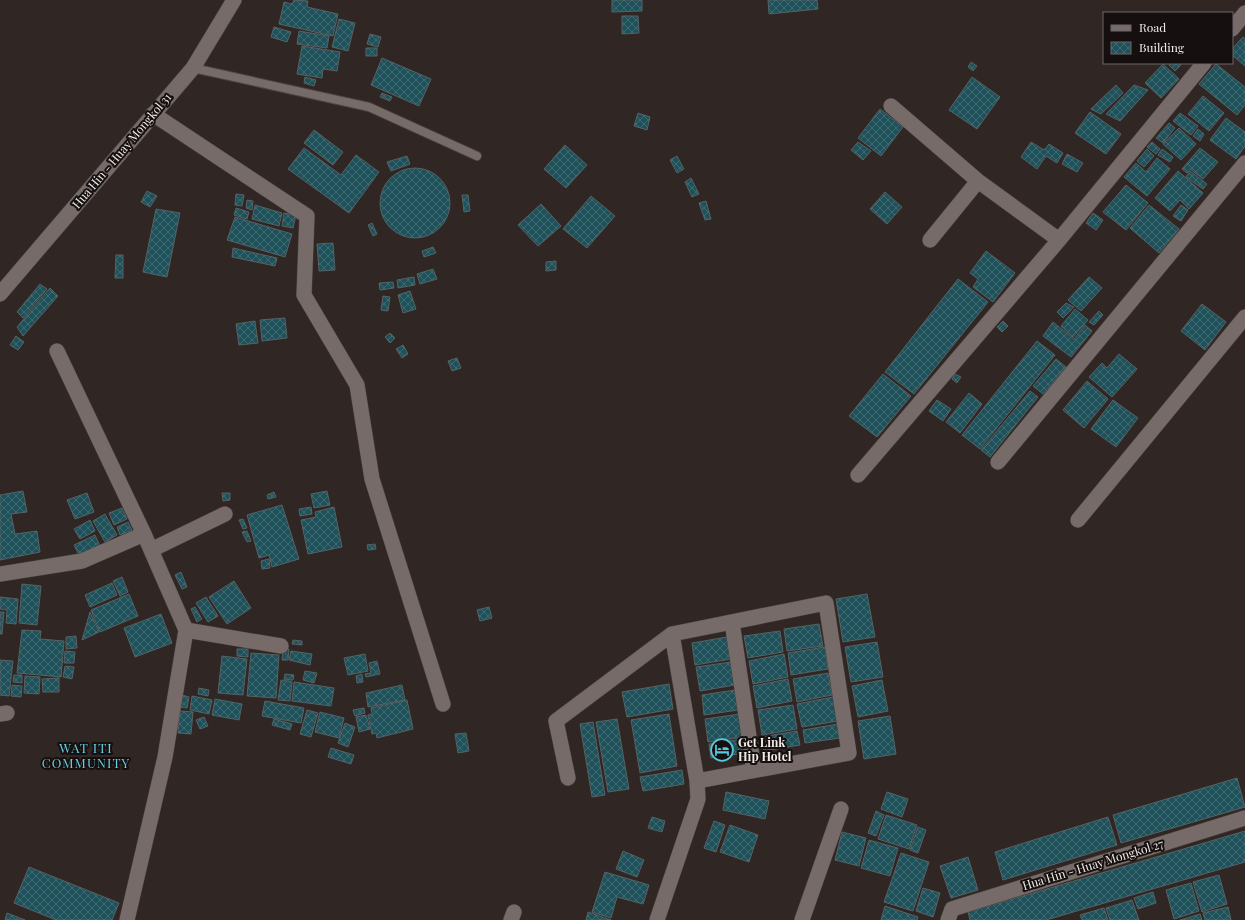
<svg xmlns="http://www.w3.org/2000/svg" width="1245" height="920" viewBox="0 0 1245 920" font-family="'Playfair Display',serif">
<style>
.building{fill:url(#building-cross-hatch);stroke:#566264}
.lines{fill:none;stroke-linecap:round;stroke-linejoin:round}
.service-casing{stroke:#4c4442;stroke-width:10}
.minor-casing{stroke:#4c4442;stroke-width:16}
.service{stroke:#766b68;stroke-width:8}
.minor{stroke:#766b68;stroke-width:15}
.labels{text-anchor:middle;stroke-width:4;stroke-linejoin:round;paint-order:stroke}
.street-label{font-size:12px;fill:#f0eae8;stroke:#15100f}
.poi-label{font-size:12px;font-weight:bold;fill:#f0eae8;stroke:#15100f;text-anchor:start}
.neighbourhood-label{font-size:13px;letter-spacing:1px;fill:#67cfe3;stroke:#15100f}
</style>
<defs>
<pattern id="building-cross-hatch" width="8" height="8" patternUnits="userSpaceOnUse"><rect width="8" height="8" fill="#1e515a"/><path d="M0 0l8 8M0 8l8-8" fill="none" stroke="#3f6a72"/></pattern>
</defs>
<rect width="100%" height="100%" fill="#302624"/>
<path class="building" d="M294,0L308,1L307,7L338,14L333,36L279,24L284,2L292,4Z
M612,0H642V11L612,12Z
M768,0H817L818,9L769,14Z
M622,16H638L639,33L622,34Z
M339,19L355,23L348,51L332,47Z
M274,27L291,32L287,42L271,37Z
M299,31L329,36L327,48L297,44Z
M370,34L381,37L378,47L367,44Z
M1243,37L1245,39V66L1232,55V49Z
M302,46L340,52L337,71L323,69L322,78L297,74Z
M366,48H377V56H366Z
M382,58L431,79L419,106L371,85Z
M971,62L977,66L973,71L968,67Z
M1171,63H1178L1181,65L1175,71L1169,65Z
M1163,64L1179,79L1161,98L1145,83Z
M1216,64L1245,87V105L1237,115L1199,84Z
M305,77L316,80L314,86L304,83Z
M972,77L1000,97L977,129L949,110Z
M1116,85L1123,93L1101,114L1091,109Z
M1134,85L1148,90L1120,121L1106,114Z
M382,93L392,97L390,101L380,97Z
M1203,96L1224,113L1209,131L1188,114Z
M880,109L903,127L881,156L858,138Z
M1090,112L1121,134L1106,154L1075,133Z
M638,113L650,117L647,130L634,126Z
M1180,113L1198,126L1191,135L1173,121Z
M1226,118L1245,132V146L1236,159L1210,140Z
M1169,123L1175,128L1163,143L1156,138Z
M1179,128L1196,144L1181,160L1163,144Z
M1198,129L1204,134L1200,141L1193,136Z
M314,130L343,152L333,165L304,143Z
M858,142L871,151L863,160L851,150Z
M1031,142L1044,150L1049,144L1063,153L1057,163L1046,156L1037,169L1021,157Z
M1152,142L1160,149L1156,154L1147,147Z
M565,145L587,165L566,188L544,169Z
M304,148L341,175L356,155L379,172L349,213L288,169Z
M1200,148L1218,162L1203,179L1190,169L1187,173L1182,169Z
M1147,149L1154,156L1144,167L1137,161Z
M1162,149L1173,157L1170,162L1158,155Z
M1067,154L1083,163L1077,172L1062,164Z
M407,156L410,164L391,171L387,162Z
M677,156L684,169L677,173L670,160Z
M1157,158L1170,169L1147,196L1124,177L1136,163L1146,172Z
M380 203a35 35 0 1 1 70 0a35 35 0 1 1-70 0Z
M1178,171L1203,193L1189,209L1180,200L1170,211L1155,198Z
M1190,171L1207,184L1203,189L1186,177Z
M691,178L699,194L692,197L685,182Z
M1126,185L1148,203L1126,230L1103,212Z
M147,191L157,196L150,207L141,202Z
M885,192L902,207L887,224L870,209Z
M236,194L244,195L242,206L235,205Z
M462,195H468L470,211L464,212Z
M591,196L615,216L587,248L563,229Z
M247,200L253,201L252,210L246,208Z
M706,201L711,219L705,220L699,203Z
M541,204L561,226L538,246L518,225Z
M255,205L282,213L279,226L252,219Z
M1149,205L1179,229L1159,253L1130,228Z
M1181,205L1188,210L1181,221L1173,216Z
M236,208L249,212L247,219L234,215Z
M156,209L180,213L167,277L143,272Z
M284,213L296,215L293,228L282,226Z
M1093,213L1103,220L1096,230L1086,223Z
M235,217L292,234L285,257L227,240Z
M372,223L377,234L373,236L368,225Z
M333,243L335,270L319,271L317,244Z
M433,247L436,253L424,257L422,251Z
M233,248L277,258L275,266L232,257Z
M986,251L1015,273L993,302L973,287L978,279L970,273Z
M116,255H123V278H115Z
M556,261V270L546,271V262Z
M433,269L437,279L420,284L417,274Z
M414,277L415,285L398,288L397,280Z
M1089,277L1102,288L1081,311L1068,300Z
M958,279L988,302L914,394L885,372Z
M393,282L394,288L380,290L379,283Z
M40,284L47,289L23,318L17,312Z
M50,288L58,296L23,336L17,327Z
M410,291L416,309L403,313L398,295Z
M383,296L390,297L388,311L381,310Z
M1066,303L1074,307L1063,318L1057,312Z
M1202,304L1226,322L1205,350L1181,331Z
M1075,309L1088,320L1073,337L1061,326Z
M1099,311L1103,315L1094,325L1089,322Z
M285,318L287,338L262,341L260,320Z
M255,321L258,343L239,345L236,324Z
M1003,321L1008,326L1002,332L997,327Z
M1053,322L1074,339L1085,325L1092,331L1071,357L1043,336Z
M390,333L395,338L390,343L385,337Z
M16,336L24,342L18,350L10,345Z
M1037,341L1055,355L980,449L962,435Z
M403,345L408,354L402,358L396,349Z
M1119,354L1137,369L1112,397L1089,377L1102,363L1107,368Z
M457,358L461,368L452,371L448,361Z
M1056,359L1066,367L1043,394L1033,386Z
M883,374L911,396L877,437L849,416Z
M955,374L961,377L957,383L952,379Z
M1087,381L1108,399L1084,428L1063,410Z
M1030,391L1038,397L990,457L981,450Z
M969,393L982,404L960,433L946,422Z
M937,400L951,409L943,421L929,411Z
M1113,400L1138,418L1116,447L1091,429Z
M23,491L27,512L11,514L15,534L37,531L40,552L0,560V495Z
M327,491L330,505L314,508L311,494Z
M274,492L276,497L268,499L267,495Z
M87,493L94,512L75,519L67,500Z
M222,493H230V500L223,501Z
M282,505L299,559L272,567L269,555L259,558L247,515Z
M311,507L312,514L300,516L299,509Z
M334,507L342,547L308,554L301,520L316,517L315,512Z
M122,508L127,519L114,525L109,513Z
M105,514L117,535L105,542L93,521Z
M243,519L247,528L243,529L239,520Z
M90,520L95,531L80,539L74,529Z
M128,522L132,530L120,535L117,527Z
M247,531L251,541L247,542L242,532Z
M95,535L100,546L79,555L74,545Z
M375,544L376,549L368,550L367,545Z
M269,559L270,568L262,569L261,561Z
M181,572L187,587L182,589L175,575Z
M122,577L128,592L120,596L113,581Z
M234,581L251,608L227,624L209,597Z
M112,583L117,595L90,607L85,595Z
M22,584L41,586L37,625L19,623Z
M129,594L138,616L100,632L91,610Z
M867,594L875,637L843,642L836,599Z
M0,597L18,599L16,624L6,623L7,610L0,609Z
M206,597L218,616L208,622L196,603Z
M195,607L202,619L197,622L191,609Z
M489,607L492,618L480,621L477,610Z
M0,612H4L2,634H0Z
M90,612L99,632L82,640Z
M161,614L172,643L135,657L124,628Z
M819,624L823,646L787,651L784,629Z
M22,630L41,631L40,639L64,641L61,677L17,673Z
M780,631L783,652L748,658L744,636Z
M76,636L77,648L66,649V637Z
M727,637L731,659L695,665L692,643Z
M293,640L302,641V645L292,644Z
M877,642L883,677L851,682L845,647Z
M825,647L828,669L791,675L788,653Z
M237,649H248V657L237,656Z
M283,649H289L288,660H282Z
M65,651L75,652L74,663H64Z
M291,651L312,654L310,665L289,660Z
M251,653L279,655L276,698L247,696Z
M365,654L368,671L348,675L344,658Z
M784,654L788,677L753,684L749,661Z
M222,656L247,659L243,695L218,693Z
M0,660L13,661L9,696L0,695Z
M377,661L380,674L366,677L365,674L371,673L369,663Z
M731,662L735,685L700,691L696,667Z
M65,666L74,667L72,679L63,677Z
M305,671L317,673L314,683L303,680Z
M828,673L832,695L797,702L793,679Z
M285,674L294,675L293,680H284Z
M362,674L363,682L357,683L356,676Z
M14,675H22V683L13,682Z
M25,676L40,677L39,694L24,693Z
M59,678V692H43L42,679Z
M788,679L792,701L757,708L753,686Z
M281,680L292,682L290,701L278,700Z
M882,680L888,711L858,717L852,686Z
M294,682L334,688L331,706L292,701Z
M669,684L673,709L627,717L622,692Z
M12,685L22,686L21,697L11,696Z
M402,685L405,700L368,707L366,693Z
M199,688L209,690L208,696L198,694Z
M735,690L738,710L704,715L702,695Z
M182,695L189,697L187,708L180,707Z
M192,696L212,700L209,714L190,710Z
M833,697L838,721L802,727L797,704Z
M215,699L242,704L239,720L212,715Z
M407,700L413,729L377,738L376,733L372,734L368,715L372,714L371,708Z
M265,701L304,708L301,723L262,716Z
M793,705L797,729L762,735L758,710Z
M364,708L365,713L355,716L353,710Z
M307,710L318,713L311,737L300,734Z
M180,711L193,712L191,734L178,733Z
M320,712L344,718L339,738L315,732Z
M669,714L677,766L640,773L631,720Z
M740,714L744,737L708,742L705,719Z
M366,715L370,729L359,732L356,717Z
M890,716L896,754L864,759L858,721Z
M204,717L208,726L200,729L196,720Z
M274,719L292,724L290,730L272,725Z
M617,719L629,789L608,792L596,722Z
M593,722L605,795L592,797L580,724Z
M345,723L355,727L348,747L338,743Z
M838,724L840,738L805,743L803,730Z
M797,731L800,745L764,751L762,737Z
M466,733L469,751L458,753L455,734Z
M743,739L745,753L711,758L709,744Z
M331,748L354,755L351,764L328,757Z
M682,770L684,784L643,791L640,777Z
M1237,778L1245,807L1121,843L1113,815Z
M726,792L769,801L765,819L723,810Z
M887,792L908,799L902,817L881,809Z
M876,811L884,815L876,836L868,833Z
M886,815L917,825L909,849L878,839Z
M652,817L665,821L662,832L648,828Z
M1108,817L1117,845L1003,880L995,852Z
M714,821L725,825L716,852L704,848Z
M730,825L758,835L749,862L720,852Z
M918,827L926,830L918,853L910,850Z
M1245,831V862L1046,920H970L968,912Z
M842,832L866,838L859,866L835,860Z
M869,840L898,848L890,876L861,868Z
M623,851L644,860L637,877L616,869Z
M901,853L929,862L913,911L884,902Z
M968,857L978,890L951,898L940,866Z
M29,867L119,903L112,920H56L14,903Z
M605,872L649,885L643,904L617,897L611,918L592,912Z
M1219,875L1227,904L1202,912L1193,882Z
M1191,883L1199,911L1174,919L1166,890Z
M923,888L940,893L933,917L916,911Z
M1153,892L1156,903L1138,909L1134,898Z
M1132,900L1139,920H1110L1106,908Z
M885,906L918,917L917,920H881Z
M1228,907L1231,920H1205L1203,913Z
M1104,908L1108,920H1082L1080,915Z
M588,912L611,920H586Z
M7,913L25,920H5Z
M1200,914L1202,920H1180Z"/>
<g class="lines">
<g class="service-casing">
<path id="service" d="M193,68L369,107L477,156"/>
</g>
<g class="minor-casing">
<path id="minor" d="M1232,29L1245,13
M891,106L978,181L1059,240
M153,114L307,216L304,295L357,385L372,479L443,704
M930,240L978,181
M0,294L193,68L234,0
M57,351L144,534L186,630L165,757L127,920
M998,462L1245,163
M858,475L1059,240L1204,63
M1078,520L1245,317
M151,550L225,514
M0,574L82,561L144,534
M732,622L754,770
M186,630L281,646
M0,714L7,713
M568,778L556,721L672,634L826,603L849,753L697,781
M511,920L514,912
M657,920L698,799L697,781L672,634
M802,920L841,809
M948,920L952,909L1245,818"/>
</g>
<use href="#service" class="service"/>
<use href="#minor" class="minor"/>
</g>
<defs>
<g id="hotel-ring" transform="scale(1.15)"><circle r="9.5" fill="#15100f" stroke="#55cadf" stroke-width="1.5"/><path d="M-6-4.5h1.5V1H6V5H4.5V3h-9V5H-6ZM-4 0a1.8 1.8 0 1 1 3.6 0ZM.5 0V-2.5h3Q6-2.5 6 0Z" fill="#55cadf"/></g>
</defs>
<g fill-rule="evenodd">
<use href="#hotel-ring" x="722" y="750"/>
</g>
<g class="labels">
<g class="street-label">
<text transform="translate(122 151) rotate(-50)" y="4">Hua Hin - Huay Mongkol 31</text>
<text transform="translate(1093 865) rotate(-17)" y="4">Hua Hin - Huay Mongkol 27</text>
</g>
<g class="poi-label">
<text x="738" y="747">Get Link<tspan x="738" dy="14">Hip Hotel</tspan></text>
</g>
<g class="neighbourhood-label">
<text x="86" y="753">WAT ITI<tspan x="86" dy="15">COMMUNITY</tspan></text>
</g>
</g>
<rect x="1103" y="12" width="130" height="52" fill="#15100f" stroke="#6d6766"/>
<rect x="1111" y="25" width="20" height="6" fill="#766b68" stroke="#6d6766"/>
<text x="1139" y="32" font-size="12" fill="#f0eae8">Road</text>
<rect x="1111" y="42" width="20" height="12" fill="url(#building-cross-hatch)" stroke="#6d6766"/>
<text x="1139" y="52" font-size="12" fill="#f0eae8">Building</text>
</svg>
